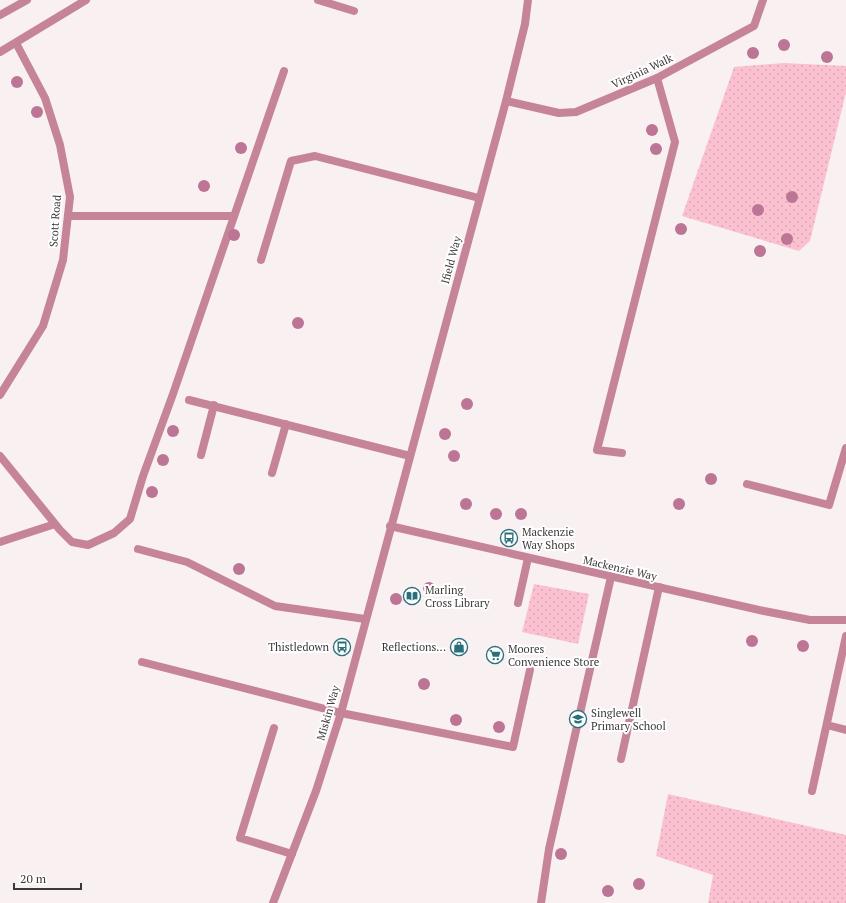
<svg xmlns="http://www.w3.org/2000/svg" width="846" height="903" viewBox="0 0 846 903" font-family="'PT Serif',serif">
<style>
.grass{fill:url(#grass-dots)}
.lines{fill:none;stroke-linecap:round;stroke-linejoin:round}
.service{stroke:#c68498;stroke-width:8}
.minor{stroke:#c68498;stroke-width:8}
.tertiary{stroke:#c68498;stroke-width:8}
.tree{fill:#bc7595}
.labels{text-anchor:middle;stroke-width:4;stroke-linejoin:round;paint-order:stroke}
.street-label{font-size:11px;fill:#3b3838;stroke:#fff}
.poi-label{font-size:11px;fill:#3b3838;stroke:#fff;text-anchor:start}
</style>
<defs>
<pattern id="grass-dots" width="8" height="8" patternUnits="userSpaceOnUse"><rect width="8" height="8" fill="#fbc1d1"/><path d="M2 2h.1M6 6h.1" fill="none" stroke="#d8a7b4" stroke-width="1.8" stroke-linecap="round"/></pattern>
</defs>
<rect width="100%" height="100%" fill="#f9f0f2"/>
<path class="grass" d="M784,63L846,66V92L810,241L799,251L682,216L734,67Z
M534,584L589,594L578,644L522,632Z
M668,794L846,835V903H708L713,875L656,856Z"/>
<g class="lines">
<path class="service" d="M318,0L354,11
M68,216H233
M261,260L291,161L315,156L479,198
M189,400L410,456
M622,453L597,450L675,142L657,78
M201,455L214,405
M0,456L60,530L72,542L88,545L114,533L130,519L143,476L173,394L284,71
M272,473L286,424
M747,484L829,505L846,448
M0,542L55,524
M138,549L187,562L275,606L365,619
M518,603L528,558
M142,662L341,713L513,747L530,670
M827,725L846,730
M274,728L240,838L292,854
M621,759L659,587
M812,791L846,636
M541,903L549,849L611,577"/>
<path class="minor" d="M0,52L86,0
M506,101L559,113L576,112L657,78L754,26L763,0
M0,395L43,326L63,260L70,197L60,145L45,98L16,43
M390,526L764,611L810,620H846
M273,903L316,791L341,713L506,101L525,24L528,0"/>
<path class="tertiary" d="M0,15L27,0"/>
</g>
<g class="tree">
<circle cx="784" cy="45" r="6"/>
<circle cx="753" cy="53" r="6"/>
<circle cx="827" cy="57" r="6"/>
<circle cx="17" cy="82" r="6"/>
<circle cx="37" cy="112" r="6"/>
<circle cx="652" cy="130" r="6"/>
<circle cx="241" cy="148" r="6"/>
<circle cx="656" cy="149" r="6"/>
<circle cx="204" cy="186" r="6"/>
<circle cx="792" cy="197" r="6"/>
<circle cx="758" cy="210" r="6"/>
<circle cx="681" cy="229" r="6"/>
<circle cx="234" cy="235" r="6"/>
<circle cx="787" cy="239" r="6"/>
<circle cx="760" cy="251" r="6"/>
<circle cx="298" cy="323" r="6"/>
<circle cx="467" cy="404" r="6"/>
<circle cx="173" cy="431" r="6"/>
<circle cx="445" cy="434" r="6"/>
<circle cx="454" cy="456" r="6"/>
<circle cx="163" cy="460" r="6"/>
<circle cx="711" cy="479" r="6"/>
<circle cx="152" cy="492" r="6"/>
<circle cx="466" cy="504" r="6"/>
<circle cx="679" cy="504" r="6"/>
<circle cx="496" cy="514" r="6"/>
<circle cx="521" cy="514" r="6"/>
<circle cx="239" cy="569" r="6"/>
<circle cx="429" cy="588" r="6"/>
<circle cx="396" cy="599" r="6"/>
<circle cx="752" cy="641" r="6"/>
<circle cx="803" cy="646" r="6"/>
<circle cx="424" cy="684" r="6"/>
<circle cx="456" cy="720" r="6"/>
<circle cx="499" cy="727" r="6"/>
<circle cx="561" cy="854" r="6"/>
<circle cx="639" cy="884" r="6"/>
<circle cx="608" cy="891" r="6"/>
</g>
<defs>
<g id="bus-ring" transform="scale(0.9)"><circle r="9.5" fill="#fff" stroke="#29707c" stroke-width="1.5"/><path d="M-5-6H5V4H4V6H2V4H-2V6H-4V4H-5ZM-3.5-4V0h7V-4ZM-3.5 1.2v1.5H-2V1.2ZM2 1.2v1.5H3.5V1.2Z" fill="#29707c"/></g>
<g id="library-ring" transform="scale(0.9)"><circle r="9.5" fill="#fff" stroke="#29707c" stroke-width="1.5"/><path d="M-6-4Q-3-5.5-.7-3.5V5Q-3 3-6 4ZM6-4Q3-5.5 .7-3.5V5Q3 3 6 4Z" fill="#29707c"/></g>
<g id="shop-ring" transform="scale(0.9)"><circle r="9.5" fill="#fff" stroke="#29707c" stroke-width="1.5"/><path d="M-5-2.5h2.3a2.7 3.5 0 0 1 5.4 0H5L5.5 6h-11ZM-1.5-2.5h3a1.5 2.3 0 0 0-3 0Z" fill="#29707c"/></g>
<g id="supermarket-ring" transform="scale(0.9)"><circle r="9.5" fill="#fff" stroke="#29707c" stroke-width="1.5"/><path d="M-6-5.5h2.5l.6 2H6L4.5 2H-2.5L-4.4-4H-6ZM-1.5 3.2a1.3 1.3 0 1 0 .1 0ZM3 3.2a1.3 1.3 0 1 0 .1 0Z" fill="#29707c"/></g>
<g id="school-ring" transform="scale(0.9)"><circle r="9.5" fill="#fff" stroke="#29707c" stroke-width="1.5"/><path d="M0-5L7-2L0 1L-7-2ZM-4 1L0 2.5L4 1V4Q0 6-4 4Z" fill="#29707c"/></g>
</defs>
<g fill-rule="evenodd">
<use href="#bus-ring" x="509" y="538"/>
<use href="#library-ring" x="412" y="596"/>
<use href="#bus-ring" x="342" y="647"/>
<use href="#shop-ring" x="459" y="647"/>
<use href="#supermarket-ring" x="495" y="655"/>
<use href="#school-ring" x="578" y="719"/>
</g>
<g class="labels">
<g class="street-label">
<text transform="translate(642 71) rotate(-25)" y="4">Virginia Walk</text>
<text transform="translate(55 221) rotate(-86)" y="4">Scott Road</text>
<text transform="translate(451 260) rotate(-75)" y="4">Ifield Way</text>
<text transform="translate(620 568) rotate(13)" y="4">Mackenzie Way</text>
<text transform="translate(328 713) rotate(-74)" y="4">Miskin Way</text>
</g>
<g class="poi-label">
<text x="522" y="536">Mackenzie<tspan x="522" dy="13">Way Shops</tspan></text>
<text x="425" y="594">Marling<tspan x="425" dy="13">Cross Library</tspan></text>
<text x="329" y="651" text-anchor="end">Thistledown</text>
<text x="446" y="651" text-anchor="end">Reflections...</text>
<text x="508" y="653">Moores<tspan x="508" dy="13">Convenience Store</tspan></text>
<text x="591" y="717">Singlewell<tspan x="591" dy="13">Primary School</tspan></text>
</g>
</g>
<path d="M14 883v6h67v-6" fill="none" stroke="#3b3838" stroke-width="2"/>
<text x="20" y="883" font-size="12" fill="#3b3838" stroke="#ffffff" stroke-width="3" paint-order="stroke">20 m</text>
</svg>
